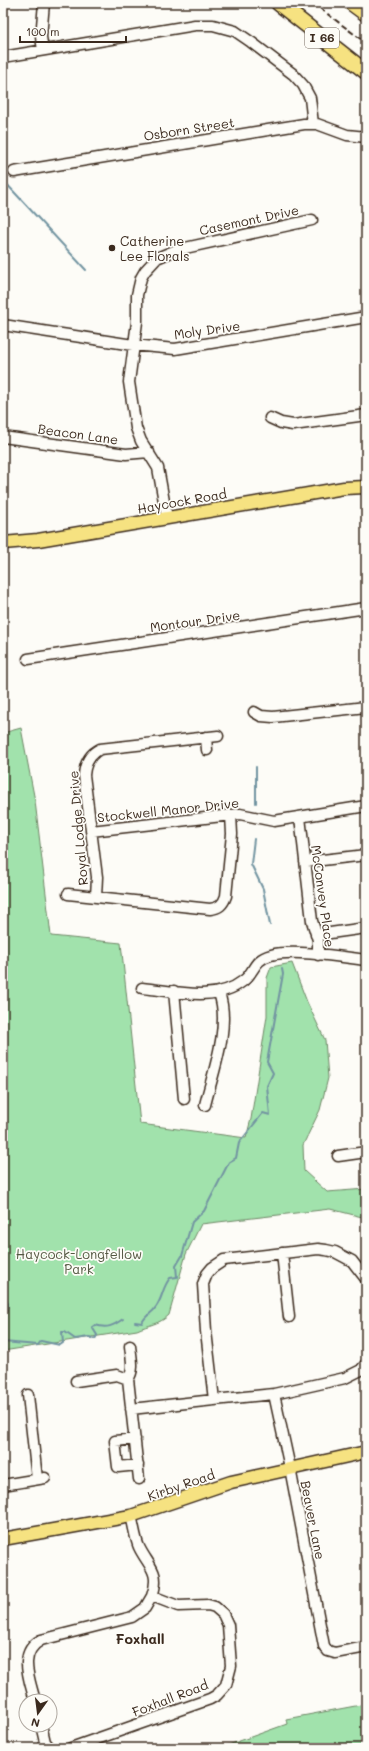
<svg xmlns="http://www.w3.org/2000/svg" width="369" height="1751" viewBox="0 0 369 1751" font-family="Mali,sans-serif">
<style>
.green{fill:#a1e2ac;stroke:#6e8665}
.lines{fill:none;stroke-linecap:round;stroke-linejoin:round}
.stream{stroke:#7294a1;stroke-width:2}
.minor-casing{stroke:#3b2a1e;stroke-width:13}
.major-casing{stroke:#3b2a1e;stroke-width:15}
.highway-casing{stroke:#3b2a1e;stroke-width:17}
.minor{stroke:#fdfcf7;stroke-width:10}
.major{stroke:#f6e281;stroke-width:12}
.highway{stroke:#f6e281;stroke-width:14}
.rail{stroke:#3b2a1e;stroke-width:2;stroke-dasharray:6 3;stroke-linecap:butt}
.poi-dot{fill:#3b2a1e;stroke:#fdfcf7;stroke-width:1.5}
.labels{text-anchor:middle;stroke-width:3.5;stroke-linejoin:round;paint-order:stroke}
.shield{fill:#fdfcf7;stroke:#75695f;stroke-width:1}
.shield-label{font-size:12px;font-weight:bold;fill:#3b2a1e}
.street-label{font-size:13px;fill:#3b2a1e;stroke:#fdfcf7}
.poi-label{font-size:13px;fill:#3b2a1e;stroke:#fdfcf7;text-anchor:start}
.park-label{font-size:13px;fill:#545842;stroke:#fdfcf7}
.neighbourhood-label{font-size:14px;font-weight:bold;fill:#3b2a1e;stroke:#fdfcf7}
</style>
<rect width="100%" height="100%" fill="#fdfcf7"/>
<filter id="ink" filterUnits="userSpaceOnUse"><feTurbulence type="fractalNoise" baseFrequency=".025" numOctaves="2"/><feDisplacementMap in="SourceGraphic" scale="8" xChannelSelector="R" yChannelSelector="G"/><feConvolveMatrix kernelMatrix="1 2 1 2 8 2 1 2 1" color-interpolation-filters="sRGB"/></filter>
<g filter="url(#ink)">
<path class="green" d="M21,728L35,801L51,936L121,943L140,1124L246,1138L251,1119L267,1016V978L271,967L292,963L307,1002L325,1040L328,1078L320,1110L303,1145L304,1171L327,1192L366,1189V1218L330,1209L201,1224L186,1254L169,1315C160,1324 148,1325 137,1330L3,1351V733Z
M366,1704V1748H220L287,1724L286,1719Z"/>
<g class="lines">
<path class="stream" d="M3,180L86,270
M256,767V803
M254,839L251,864L263,889L270,925
M3,1268V1277
M3,1291L8,1304L3,1328
M135,1322L142,1323C145,1315 152,1314 156,1307C163,1297 162,1288 170,1278L177,1277L176,1266L182,1256L192,1222L204,1211L229,1162L236,1158L239,1143L263,1113L270,1115L267,1086L273,1073L267,1062L283,974L282,969
M3,1342L38,1345L41,1341L60,1345L63,1343L62,1332H65L75,1339L89,1337L95,1339L97,1335L92,1327L95,1325C107,1329 113,1326 123,1319"/>
<g class="minor-casing">
<path id="minor" d="M43,50L41,37L44,3
M3,57L195,25H213L235,31L251,42L293,74L303,85L310,98L313,124
M14,172L304,124H317L347,135L366,137
M3,325L133,345L175,349L366,317
M270,418L281,423L293,425L366,415
M3,437L126,454L149,452
M167,518L158,468L141,441L136,428L129,382L137,322V295L141,278L145,271L157,258L176,250L312,220
M28,659L366,608
M254,712L261,716L273,717L366,707
M206,737L207,750
M300,817L312,921L318,940V955
M91,831L240,814L274,821L366,806
M305,862L366,855
M68,894L210,909C219,908 223,905 226,896L232,834L231,815
M96,897L97,877L84,775C85,763 90,754 100,749L218,736
M316,935L366,928
M142,988C175,991 215,1003 243,981C255,973 252,960 271,955C293,949 342,957 366,960
M174,991L184,1099
M205,1105C213,1072 231,1026 219,993
M338,1156L366,1152
M282,1253L289,1317
M366,1279L352,1261L335,1252L326,1250L318,1249L224,1260L212,1268L207,1274L203,1284L206,1331L214,1400L274,1394L345,1378L361,1370L366,1364
M130,1346C131,1357 135,1370 128,1379L139,1479
M76,1381L117,1375L128,1379
M274,1394L290,1468L324,1646L328,1651
M28,1395L37,1479
M131,1409L214,1400
M135,1439L115,1441L118,1467L138,1465
M3,1485L45,1478
M131,1516C134,1526 135,1538 139,1547C148,1566 161,1571 152,1596
M328,1651L335,1653L366,1647
M35,1701C30,1680 17,1653 41,1640L132,1617L145,1608L152,1596L178,1606L208,1605L215,1607L223,1614L228,1625L231,1666L226,1685L217,1695L210,1699L71,1748
M41,1725L45,1742L50,1748"/>
</g>
<g class="major-casing">
<path id="major" d="M3,543L38,540L344,488L366,487
M3,1539L131,1516L231,1482L366,1452"/>
</g>
<g class="highway-casing">
<path id="highway" d="M278,3L366,72
M351,3L366,14"/>
</g>
<use href="#minor" class="minor"/>
<use href="#major" class="major"/>
<use href="#highway" class="highway"/>
<path class="rail" d="M313,3L362,40"/>
</g>
</g>
<circle class="poi-dot" cx="112" cy="248" r="4"/>
<g class="labels">
<rect class="shield" x="305" y="28" width="34" height="20" rx="3"/>
<g class="shield-label">
<text x="322" y="42">I 66</text>
</g>
<g class="street-label">
<text transform="translate(189 129) rotate(-9)" y="5">Osborn Street</text>
<text transform="translate(249 220) rotate(-12)" y="5">Casemont Drive</text>
<text transform="translate(207 330) rotate(-8)" y="5">Moly Drive</text>
<text transform="translate(78 434) rotate(8)" y="5">Beacon Lane</text>
<text transform="translate(182 501) rotate(-10)" y="5">Haycock Road</text>
<text transform="translate(195 621) rotate(-8)" y="5">Montour Drive</text>
<text transform="translate(168 810) rotate(-6)" y="5">Stockwell Manor Drive</text>
<text transform="translate(78 828) rotate(-95)" y="5">Royal Lodge Drive</text>
<text transform="translate(323 896) rotate(82)" y="5">McConvey Place</text>
<text transform="translate(181 1485) rotate(-19)" y="5">Kirby Road</text>
<text transform="translate(313 1520) rotate(79)" y="5">Beaver Lane</text>
<text transform="translate(170 1698) rotate(-21)" y="5">Foxhall Road</text>
</g>
<g class="poi-label">
<text x="120" y="246">Catherine<tspan x="120" dy="15">Lee Florals</tspan></text>
</g>
<g class="park-label">
<text x="79" y="1259">Haycock-Longfellow<tspan x="79" dy="15">Park</tspan></text>
</g>
<g class="neighbourhood-label">
<text x="140" y="1644">Foxhall</text>
</g>
</g>
<rect width="369" height="1751" fill="none" stroke="#fdfcf7" stroke-width="16"/>
<rect x="8" y="8" width="353" height="1735" fill="none" stroke="#3b2a1e" stroke-width="1.5" filter="url(#ink)"/>
<g transform="translate(38 1713) rotate(194)"><circle r="19" fill="#fdfcf7" stroke="#afa8a0"/>
<path d="M0-3L7 15L0 10L-7 15Z" fill="#3b2a1e"/>
<text y="-6" font-size="11" font-weight="bold" text-anchor="middle" fill="#3b2a1e">N</text>
</g>
<path d="M20 36v6h106v-6" fill="none" stroke="#3b2a1e" stroke-width="2"/>
<text x="26" y="36" font-size="12" fill="#3b2a1e" stroke="#fdfcf7" stroke-width="3" paint-order="stroke">100 m</text>
</svg>
